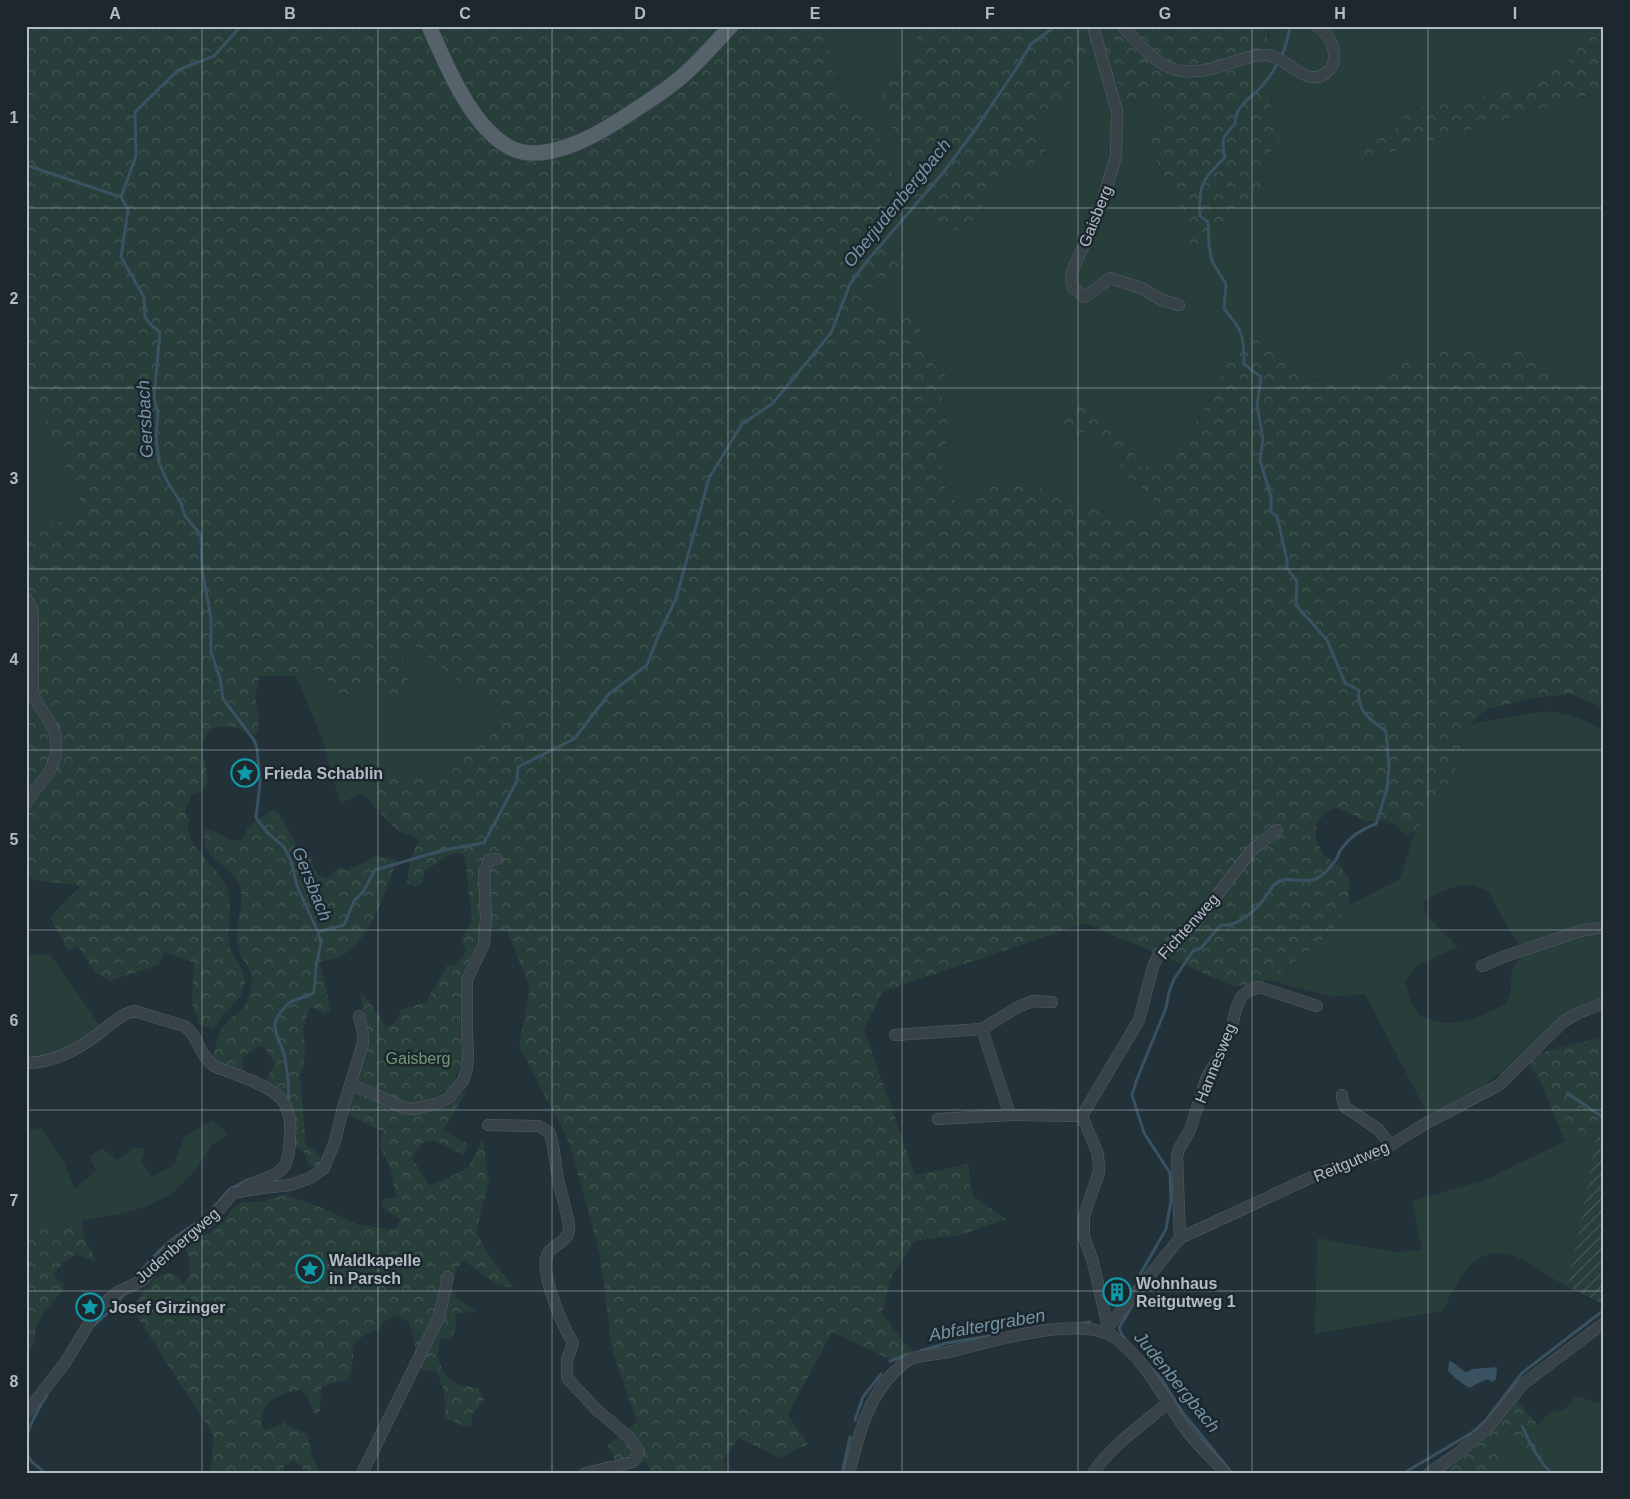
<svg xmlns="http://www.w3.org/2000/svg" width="1630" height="1499" viewBox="0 0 1630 1499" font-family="Helvetica,sans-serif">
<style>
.green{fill:#283e3a}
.forest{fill:url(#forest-crowns)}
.garden{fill:url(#garden-furrows)}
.water{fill:#395261}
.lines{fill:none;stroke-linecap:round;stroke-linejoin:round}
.stream{stroke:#395261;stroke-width:3}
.minor-casing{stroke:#556067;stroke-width:12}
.major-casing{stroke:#434e55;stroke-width:16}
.minor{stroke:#374249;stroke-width:11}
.major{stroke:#556269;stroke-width:15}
.grid{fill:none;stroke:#b2bdc5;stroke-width:1;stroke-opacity:0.55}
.labels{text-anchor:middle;stroke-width:5;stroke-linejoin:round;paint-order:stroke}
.street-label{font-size:16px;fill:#b2bdc5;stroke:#1c272e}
.poi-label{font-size:16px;font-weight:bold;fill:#b2bdc5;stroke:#1c272e;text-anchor:start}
.park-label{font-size:16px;fill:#719a72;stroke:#1c272e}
.water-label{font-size:18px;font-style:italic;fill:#7495a7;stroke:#1c272e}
.neatline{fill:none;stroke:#b2bdc5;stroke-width:2}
.grid-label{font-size:16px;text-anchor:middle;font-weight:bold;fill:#b2bdc5}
</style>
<defs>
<pattern id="forest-crowns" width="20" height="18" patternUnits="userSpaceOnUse" patternTransform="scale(1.25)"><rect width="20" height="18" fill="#283e3a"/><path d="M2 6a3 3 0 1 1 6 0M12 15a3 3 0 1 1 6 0" fill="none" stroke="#455855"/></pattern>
<pattern id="garden-furrows" width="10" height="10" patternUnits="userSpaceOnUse" patternTransform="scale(1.25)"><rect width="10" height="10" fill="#283e3a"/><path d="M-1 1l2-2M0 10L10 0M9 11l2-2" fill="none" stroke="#455855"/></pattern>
</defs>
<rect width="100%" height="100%" fill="#233139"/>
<path class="green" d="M858,26H918C916,58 915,67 883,79L890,124L911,169L910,186L940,230C977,229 970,218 990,194C996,187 1005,178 1013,173C1020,168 1030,166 1038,162L1037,122L1052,113L1084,29L1101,66L1090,26H1111L1101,33L1099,37L1115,71L1119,92L1124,97L1151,103L1162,113L1163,122L1159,130L1145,142L1178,202L1190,244L1210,248L1228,226L1255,210L1265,173L1261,156L1274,150L1277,128L1272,121V97L1265,86L1250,84L1239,64L1269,38L1268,26L1333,28L1604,26V39L1587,36L1567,63L1533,75L1517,90L1493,86L1481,98L1464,96L1409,111L1391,132L1355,151L1360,161L1604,91V375L1584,383L1567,384L1555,379L1528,352L1514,349L1501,358L1493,357L1479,348L1393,371L1385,379L1370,386L1361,383L1317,379L1302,385L1297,369L1238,342C1227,360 1220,379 1211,397C1195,428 1170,449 1143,468L1118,429L1086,400L1072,442L1086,431L1103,437L1128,478L1154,496L1153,513C1127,514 1109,515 1085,507C1049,494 1023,472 983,485C971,488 968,497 959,503C943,496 941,472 942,457C943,449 947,442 948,434C949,419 944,406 940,391L945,385L941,369L929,360L924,353L923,342L904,318L897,321C885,316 870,307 867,293L873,290L886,246L882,236L881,218L882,206L891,187L863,111L849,100L832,69L826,39L829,29H850Z
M31,387L85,514L26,531V390Z
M403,637L464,685L502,709L500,724L481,745L460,758L442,775L423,777H394L340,804L322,738L296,676L319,669L342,698L366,687L380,693L407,667L399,649Z
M1545,711C1570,713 1582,719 1604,730V920L1595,921L1519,945L1500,914L1489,892C1483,889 1476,886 1470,885C1455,884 1436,894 1424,901L1425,914L1458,947L1418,965L1405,981L1412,1005L1420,1016C1429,1019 1441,1023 1450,1023C1469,1023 1489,1012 1506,1004C1508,999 1511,994 1511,988C1512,973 1508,965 1524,956L1588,935L1604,934V998L1561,1017L1503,1074L1495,1075L1485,1086L1428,1115L1365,994L1332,997L1268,980L1299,960L1333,929L1349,905L1400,879L1415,831L1440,799L1454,774L1464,734L1470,724Z
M50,954L101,1027L56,1055L26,1060V955Z
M213,1120L228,1134L213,1144L195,1171L172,1194L146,1207L116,1215L82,1220L85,1240L68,1227L60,1224L26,1235V1130L41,1128L63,1160L75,1189L96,1170L89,1157L102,1148L117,1160L135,1147L145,1149L141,1161L152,1176L174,1165L184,1137Z
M1575,1128L1604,1139V1304C1589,1296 1573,1291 1559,1282C1547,1275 1535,1266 1523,1260C1478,1237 1459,1276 1443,1311L1315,1334L1317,1238L1395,1252L1422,1250L1412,1201L1485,1180L1565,1141Z
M1576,1396L1602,1404L1604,1410V1473H1499L1502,1463L1495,1438L1507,1424L1511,1434L1545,1449L1539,1436L1538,1424L1551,1412L1564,1410Z"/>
<path class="forest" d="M26,26H858L850,29L829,30L826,39L832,69L849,100L863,111L871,121L882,143L891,172V187L882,206L881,218L882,236L886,246C895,244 899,246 904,253C903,270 895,282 879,288C874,290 871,290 867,293C870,307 885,316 897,321L908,317C928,327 918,342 926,355C931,364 940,368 946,376L945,385L940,391C944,406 949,419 948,434C947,442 943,449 942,457C941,472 943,496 959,503C968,497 970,488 983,485C1022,472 1049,494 1085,507C1109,515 1127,514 1152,513L1154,496L1128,478L1103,437L1086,431L1072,442L1062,440C1059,422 1060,414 1071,399L1086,400L1118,429L1143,468C1171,449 1196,428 1211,397C1218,384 1228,351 1238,342C1256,327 1290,354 1298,370C1300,375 1301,380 1302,385C1326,374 1346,377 1370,386L1385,379L1393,371L1414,358L1437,350L1479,348L1493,357L1501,358L1514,349L1528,352L1555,379L1567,384L1584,383L1604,375V708L1570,694L1533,698L1488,709L1478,716L1464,734L1454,774L1440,799L1415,831L1405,836L1395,824L1382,820L1365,822L1351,814L1336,808L1324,814L1316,825V840L1323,854L1341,867L1349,879V905L1333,929L1299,960L1268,980L1236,987L1085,923L882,992L864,1030L915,1175L969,1164L970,1184L974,1197L1006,1219L961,1235L914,1241L891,1277L882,1313L905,1344L916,1353L898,1363L832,1332L788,1415L808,1444L780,1458L739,1438L724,1458L727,1473H651L646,1462L618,1467L608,1445L637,1422L612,1350L600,1256L570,1144L519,1046L530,988L508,933L483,924L478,942L461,977L460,1038L463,1059L452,1086L434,1097L409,1105L354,1080L363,1018L361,991L387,1027L396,1021L401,1010L426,1002L448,964L454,966L466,951L461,941L472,920L465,858L461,853C446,852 438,865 425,870L422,884L415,887L407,882L410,862L419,839L396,830L362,792L394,777H423L442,775L460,758L481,745L499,727L501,709L464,685L403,637L399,649L407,667L408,691L395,699L366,687L342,698L319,669L296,676H260L255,697L259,713L258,733L254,735C239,726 211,719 203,741C198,758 222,789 192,794L185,811L189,819C183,844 208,859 221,877C238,902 225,918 229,944C232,957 246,970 245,983C242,1004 220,1013 213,1030L199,1024L192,1003L194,963L164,952L159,965L109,981L95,972L78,946L68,951L50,917L81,886L32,880L26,873V668L28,665L29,629L26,626V531L85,514L31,387L26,390Z
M918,26H1090L1102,66L1085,32L1086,40L1085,58L1052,113L1037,122V128L1047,134L1048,144L1044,155L1038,162L1013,173L990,194L976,216L968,225L957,230H940L931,226L925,218L910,186L911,169L890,124L881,86L883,79C915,67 916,58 918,26Z
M1111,26H1268L1267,44L1262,49L1239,64L1250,84L1265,86L1271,89L1272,121L1277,128L1279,139L1274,150L1261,156L1265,173L1255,210L1228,226L1210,248L1190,244L1178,202L1145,141L1150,133L1159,130L1163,122L1162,113L1151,103L1124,97L1119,92L1115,71L1099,37L1101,33Z
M1587,36L1604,39V91L1360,161L1355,151L1391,132L1409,111L1464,96L1481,98L1493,86L1517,90L1533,75L1567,63Z
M274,809L284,822L302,855L310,854L316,873L327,879L339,867L347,871L375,856L397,860C385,891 372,938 342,956C336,960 326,960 320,962L331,1010L325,1015L310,1006L303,1030L306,1054L300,1076L306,1145L315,1151L321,1158L320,1167L309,1165L304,1152L295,1147L294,1121L263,1083L275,1064L264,1047L258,1046L243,1057L244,1075L212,1059C215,1044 219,1028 231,1018C235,1014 243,1011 245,1006C250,995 255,980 249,969C243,958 239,955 237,942C235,924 246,900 239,885C230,862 200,863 204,831L211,829L230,840L241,841L249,826Z
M1604,1036V1139L1575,1129L1565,1141L1543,1087L1528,1062L1533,1055Z
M355,1090L404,1112L444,1104L460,1094L466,1093L443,1131L468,1144L464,1155L434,1140L422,1143L412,1158L430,1186L468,1168L483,1139L489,1182L476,1232L489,1255L515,1289L495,1283L463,1260L452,1278V1289L456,1297L476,1311L455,1314C457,1324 457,1329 451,1338H442C433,1354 440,1373 455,1383C461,1386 472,1387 478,1388L484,1400L472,1415V1425L466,1427L445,1418C445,1398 445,1387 435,1370L424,1371L418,1361L412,1330L407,1321L396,1315L383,1322L378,1330L366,1334L354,1343L352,1371L348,1380L332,1383L321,1388L320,1411L315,1415L308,1397L300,1390C279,1393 254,1404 264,1430L285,1423L299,1431L307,1433L312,1456L320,1473H304L302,1467L293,1460L284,1466L283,1473H211L213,1434L132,1309C139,1298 160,1264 175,1275C177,1277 180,1281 182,1284L190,1276L189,1260L185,1247L209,1233L223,1222L233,1208L243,1202H260L285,1195L315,1205L357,1224L395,1230L400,1220L381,1206L383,1199L396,1198L390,1167L380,1147L382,1131L347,1115Z
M60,1224C77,1229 92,1245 96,1262L83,1257L74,1255L63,1263L53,1275L59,1281H63L64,1289C56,1297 39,1318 36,1328C33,1338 38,1346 26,1352V1235Z
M1516,1400L1538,1424L1539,1436L1545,1450L1541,1458L1530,1459L1509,1441L1511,1434L1507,1424L1495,1438L1502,1463L1499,1473H1437Z"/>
<path class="garden" d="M1597,1136L1604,1139V1304L1568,1287Z"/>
<path class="water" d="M1449,1361C1456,1362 1459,1370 1467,1372L1472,1369L1497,1367L1496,1379L1492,1382L1487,1379L1469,1388L1456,1379L1448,1371Z"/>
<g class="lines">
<path class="stream" d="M26,165L121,197L128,210L121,257L144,297L145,317L151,325L160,332L154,397L158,414L156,437L159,462L166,479L181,503L185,516L201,535L202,569L211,618V652L220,678L223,699L254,740L257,748L260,782L256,818L267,832L284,847L291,861L297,886L318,932L321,943L316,966L314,992C307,999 295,997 287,1005C282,1010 276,1017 275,1024C274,1034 282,1045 284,1054C287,1067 290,1092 288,1104
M121,197L136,156L135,112L178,70L214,56L241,26
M318,932L344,925L354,901L363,892L375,870L444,850L484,843L517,781L518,767L574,739L609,694L647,665L660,632L676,599L709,478L742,424L773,403L831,333L850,284L867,261L942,174L977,127L1016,69L1031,44L1056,26
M1567,1093L1604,1118
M214,1207L230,1189L249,1179
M135,1279C155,1251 175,1235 205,1218
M1137,1280L1166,1229L1171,1201L1170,1173L1144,1133L1132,1095L1137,1079L1166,1008L1169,992L1174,979L1193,951L1201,948L1221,925C1237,927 1254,912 1264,899C1268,894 1271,887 1276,883C1286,874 1308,887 1322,875C1327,872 1332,865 1335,861C1338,858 1338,854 1340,851C1349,837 1362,829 1376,824L1387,789L1389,767L1386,731C1371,721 1356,710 1359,690L1345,683L1327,640L1296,605L1297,582L1287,568V560L1277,516L1271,512V497L1260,460L1263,439L1257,406L1261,377L1244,364C1244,336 1243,330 1224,309L1226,284L1212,261L1209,245L1208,222L1200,216C1198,183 1203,180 1225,157C1221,139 1222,137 1235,124C1235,106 1250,99 1261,87C1277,69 1287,49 1290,26
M1080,1324L1090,1322
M92,1327L112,1309L124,1294
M1126,1340L1122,1335L1119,1328L1132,1306
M920,1351L947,1343L995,1335
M890,1361L907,1355
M1150,1367L1161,1378L1183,1413L1232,1473
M855,1420L863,1397L881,1374
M1522,1426C1529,1442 1539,1461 1551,1473
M44,1473C41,1468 36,1466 32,1462C16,1443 37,1411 47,1395
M842,1473L850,1437
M1404,1473L1473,1432L1486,1420L1522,1373L1604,1310"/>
<g class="minor-casing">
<path id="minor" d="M1093,26L1117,111L1116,156L1099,212L1072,271L1071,279L1073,288L1085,297L1110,278L1141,288L1162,300L1179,305
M1122,26C1158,64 1172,83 1227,64C1240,60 1253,54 1267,55C1287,57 1309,91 1328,71C1335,65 1335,56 1333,47C1330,37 1325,32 1317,26
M26,598L32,608L33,619V692C36,706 46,713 52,726C56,732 56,738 56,745C58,770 38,783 26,803
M1482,966L1503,957L1580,931L1604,927
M982,1029L1018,1007L1033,1001L1052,1002
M895,1035L982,1029L1010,1115L1082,1116L1098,1154L1099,1172L1084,1216V1237L1093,1262L1109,1331
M26,1063C54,1063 79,1049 101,1032C111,1024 121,1014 134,1011L184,1026C199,1035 199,1056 214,1066C219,1069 226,1070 232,1073C247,1078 280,1091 286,1106C290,1116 291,1127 290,1137C289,1178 278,1171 247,1186
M351,1085L372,1093L404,1108L415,1109L438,1103L448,1098L463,1081L467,1068L468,1056L467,1032V980L484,944L486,918L484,872L489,860L497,859
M1342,1095L1343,1102L1345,1107L1378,1129L1391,1145
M1082,1116L1139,1020L1153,967L1158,956L1194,925L1251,851L1277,830
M938,1119L1010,1115
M488,1125L539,1126L550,1133C555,1149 555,1166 559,1183C561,1195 569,1216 569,1228C569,1242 555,1243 548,1253C538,1270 563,1327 573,1343L567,1360V1378L597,1410L630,1438L639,1452L633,1462L585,1473
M1180,1238L1177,1157L1179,1149L1190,1130L1206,1079L1221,1053L1232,1026L1236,1009L1241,997L1248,991L1259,987L1317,1006
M1108,1327L1180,1238L1323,1172L1378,1153L1423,1125L1499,1085L1563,1022L1578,1013L1604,1003
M26,1413L65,1363L97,1310L116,1293L143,1280L172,1246L209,1221L233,1193L262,1188L290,1185L310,1178L324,1168L335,1141L343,1108L363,1043V1034L359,1016
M362,1473L439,1317L448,1277
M849,1473C858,1437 867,1400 893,1373C898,1368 904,1362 911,1359C924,1354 938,1355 952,1351C989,1342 1078,1315 1112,1336C1143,1356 1162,1395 1182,1424C1194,1442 1211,1457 1225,1473
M1093,1473C1112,1445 1143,1424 1169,1402
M1429,1473L1457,1454L1488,1427L1523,1384L1604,1323"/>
</g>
<g class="major-casing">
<path id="major" d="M429,26C446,65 471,126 509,147C547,168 607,129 638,108C655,97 674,85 689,70C704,56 717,41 731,26"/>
</g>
<use href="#minor" class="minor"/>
<use href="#major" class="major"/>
</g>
<path class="grid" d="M202,26V1473M378,26V1473M552,26V1473M728,26V1473M902,26V1473M1078,26V1473M1252,26V1473M1428,26V1473M26,208H1604M26,388H1604M26,569H1604M26,750H1604M26,930H1604M26,1110H1604M26,1291H1604"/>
<defs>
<g id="sight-ring" transform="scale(1.4375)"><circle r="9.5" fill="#1c272e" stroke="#0f9aa8" stroke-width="1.5"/><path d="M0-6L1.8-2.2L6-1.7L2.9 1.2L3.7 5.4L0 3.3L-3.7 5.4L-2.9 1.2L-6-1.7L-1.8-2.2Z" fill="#0f9aa8"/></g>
<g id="building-ring" transform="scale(1.4375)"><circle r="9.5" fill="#1c272e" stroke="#0f9aa8" stroke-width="1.5"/><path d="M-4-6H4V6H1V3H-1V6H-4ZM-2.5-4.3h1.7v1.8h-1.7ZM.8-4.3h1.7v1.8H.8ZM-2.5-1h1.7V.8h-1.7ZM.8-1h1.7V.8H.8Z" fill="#0f9aa8"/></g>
</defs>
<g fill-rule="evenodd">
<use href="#sight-ring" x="245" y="773"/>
<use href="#sight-ring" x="310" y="1269"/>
<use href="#building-ring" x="1117" y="1292"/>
<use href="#sight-ring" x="90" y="1307"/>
</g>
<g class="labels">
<g class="street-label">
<text transform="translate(1095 216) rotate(-68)" y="6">Gaisberg</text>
<text transform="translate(1188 926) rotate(-48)" y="6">Fichtenweg</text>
<text transform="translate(1215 1063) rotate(-68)" y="6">Hannesweg</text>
<text transform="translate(1351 1161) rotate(-23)" y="6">Reitgutweg</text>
<text transform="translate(177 1245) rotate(-41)" y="6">Judenbergweg</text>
</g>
<g class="poi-label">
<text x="264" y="779">Frieda Schablin</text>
<text x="329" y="1266">Waldkapelle<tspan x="329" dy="18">in Parsch</tspan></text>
<text x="1136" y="1289">Wohnhaus<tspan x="1136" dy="18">Reitgutweg 1</tspan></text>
<text x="109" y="1313">Josef Girzinger</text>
</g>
<g class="park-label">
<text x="418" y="1064">Gaisberg</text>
</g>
<g class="water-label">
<text transform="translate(897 203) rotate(-51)" y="6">Oberjudenbergbach</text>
<text transform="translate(145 419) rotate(-93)" y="6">Gersbach</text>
<text transform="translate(312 884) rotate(68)" y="6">Gersbach</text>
<text transform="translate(987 1325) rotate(-10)" y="6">Abfaltergraben</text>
<text transform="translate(1177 1382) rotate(51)" y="6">Judenbergbach</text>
</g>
</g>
<rect width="1630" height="1499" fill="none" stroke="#1c272e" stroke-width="55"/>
<rect x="28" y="28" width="1574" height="1444" class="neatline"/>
<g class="grid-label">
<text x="115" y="19">A</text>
<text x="290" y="19">B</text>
<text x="465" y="19">C</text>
<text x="640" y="19">D</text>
<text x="815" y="19">E</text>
<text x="990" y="19">F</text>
<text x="1165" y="19">G</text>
<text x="1340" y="19">H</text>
<text x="1515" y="19">I</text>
<text x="14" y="123">1</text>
<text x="14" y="304">2</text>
<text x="14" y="484">3</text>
<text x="14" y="665">4</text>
<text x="14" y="845">5</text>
<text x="14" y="1026">6</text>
<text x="14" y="1206">7</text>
<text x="14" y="1387">8</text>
</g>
</svg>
